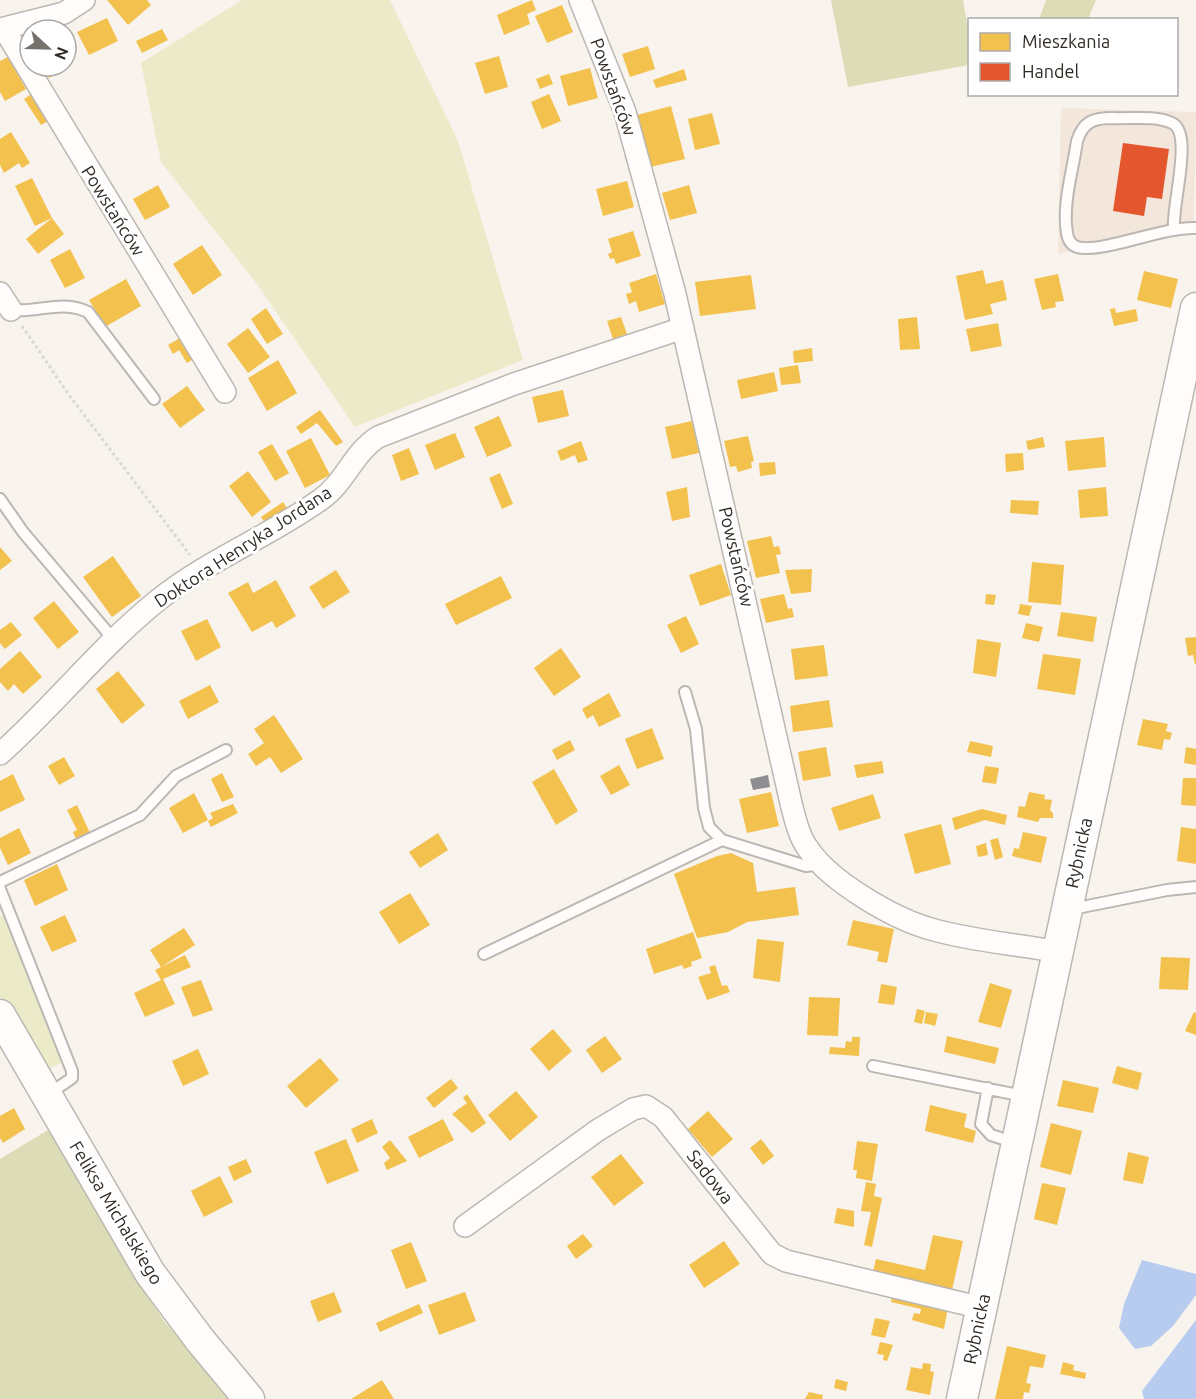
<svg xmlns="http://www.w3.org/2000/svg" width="1196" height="1399" viewBox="0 0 1196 1399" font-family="Ubuntu,sans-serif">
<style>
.built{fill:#f3e6db}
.green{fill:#ebebc9}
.forest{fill:#dcdcb6}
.water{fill:#b8ccf0}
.homes{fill:#f2c14e}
.shops{fill:#e4572e}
.industry{fill:#8d8d92}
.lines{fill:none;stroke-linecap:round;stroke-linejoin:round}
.lane-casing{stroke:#bcb7b2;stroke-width:14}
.street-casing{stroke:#bcb7b2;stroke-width:24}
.secondary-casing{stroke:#bcb7b2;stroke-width:33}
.path{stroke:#dad7d5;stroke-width:3;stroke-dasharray:3 3;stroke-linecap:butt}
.lane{stroke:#fefdfc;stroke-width:10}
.street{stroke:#fefdfc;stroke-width:21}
.secondary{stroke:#fefdfc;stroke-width:30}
.labels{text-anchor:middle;stroke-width:6;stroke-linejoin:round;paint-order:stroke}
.street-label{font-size:18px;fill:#312b26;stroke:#fff}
</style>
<rect width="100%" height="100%" fill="#f9f3ed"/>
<path class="built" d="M1061,108L1196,112L1194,225L1058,254Z"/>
<path class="green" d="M242,0H390L458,141L523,360L355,427L257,284L161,162L141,63Z
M0,915L3,916L63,1062L49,1069L48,1066H41L0,997Z"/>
<path class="forest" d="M831,0H963L969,35V65L848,87Z
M1046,0H1096L1088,19H1039Z
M48,1130L144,1291L164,1321L230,1399H0V1159Z"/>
<path class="water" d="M1142,1260L1196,1274V1295L1173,1326L1151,1346L1135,1349L1119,1328L1124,1304Z
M1196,1320V1399H1144L1142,1391Z"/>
<path class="homes" d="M107,0H147L151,5L128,25Z
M532,0L536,10L527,14L530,24L504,35L497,15Z
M562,5L573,32L547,43L535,16Z
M107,18L118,41L89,55L77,32Z
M162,29L168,40L142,53L136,41Z
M648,46L655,69L630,77L622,54Z
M66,56L71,65L49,78L42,66H66Z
M499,56L508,87L485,94L475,63Z
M8,57L26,89L5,101L0,92V61Z
M590,68L598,98L568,106L560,76Z
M684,69L687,80L656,88L653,80Z
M549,74L553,84L540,89L536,79Z
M36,91L53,118L41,125L24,99Z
M549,94L561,121L542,129L531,102Z
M671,106L685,159L650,167L637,115Z
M712,113L720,144L695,150L688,119Z
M11,132L30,163L22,168L19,163L4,173L0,165V139Z
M32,178L52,218L35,226L15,186Z
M627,181L634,207L603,216L596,189Z
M158,185L170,207L145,220L133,199Z
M689,185L697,213L670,220L662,193Z
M52,218L64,234L38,254L26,239Z
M633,231L641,256L616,264L614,258L610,259L608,254L612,252L608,239Z
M202,245L222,275L193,295L173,264Z
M70,249L85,278L65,288L50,260Z
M983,270L986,284L1003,280L1007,300L990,304L993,314L965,320L956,276Z
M1144,271L1178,279L1171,308L1137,300Z
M656,274L665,304L639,312L636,301L629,304L626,294L632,292L629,283Z
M1058,274L1064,301L1055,302L1056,307L1042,310L1034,279Z
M751,275L756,309L700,316L695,282Z
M126,279L141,306L105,327L89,300Z
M266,308L283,334L267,344L251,319Z
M1115,308L1116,313L1136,309L1138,321L1114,326L1110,309Z
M621,317L628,337L614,342L607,321Z
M917,317L920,349L900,350L898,319Z
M998,323L1002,346L971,352L966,329Z
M248,328L270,357L248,373L227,344Z
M185,335L198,356L187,363L179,350L173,354L168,345Z
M812,348L813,361L794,363L793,351Z
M278,360L297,393L267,411L248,378Z
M798,365L801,383L781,385L779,368Z
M774,372L778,391L741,399L737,380Z
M187,386L205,410L180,428L162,404Z
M563,390L569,416L538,423L532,397Z
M320,410L343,442L336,446L317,423L301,434L296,427Z
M499,416L512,446L487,457L474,427Z
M692,421L699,453L672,459L665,427Z
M455,433L465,457L435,470L425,445Z
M748,436L754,461L751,462L752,468L738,472L736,466L730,467L724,441Z
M1043,437L1045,447L1028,450L1026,441Z
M1104,437L1106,467L1068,471L1065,441Z
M311,438L330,475L305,488L286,451Z
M581,441L588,460L578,463L575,455L561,461L557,451Z
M272,444L289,473L275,481L258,452Z
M409,448L419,474L401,481L392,455Z
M1023,453L1024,470L1006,472L1005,454Z
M775,462L776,474L760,476L759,463Z
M248,471L271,502L252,517L229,486Z
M500,473L513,504L502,509L489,478Z
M687,487L690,517L672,521L666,492Z
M1106,487L1108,516L1080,518L1078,490Z
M1011,500L1039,501L1038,515L1010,513Z
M283,502L290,513L268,527L261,517Z
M771,536L774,547L779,546L781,554L776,555L780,573L756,578L747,541Z
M0,547L12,561L0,570Z
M113,556L141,596L112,617L83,577Z
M1032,562L1064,565L1061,605L1028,602Z
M721,564L731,595L700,606L689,575Z
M812,569L811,592L791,594L785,570Z
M336,570L350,592L323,609L309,587Z
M501,576L512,598L456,625L445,604Z
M276,580L296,616L276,628L272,621L252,632L228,593L248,582L253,593Z
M784,594L788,609L792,608L794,617L766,623L760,599Z
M986,594L996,595L994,605L985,604Z
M54,601L79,632L58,649L33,618Z
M1020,604L1032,606L1029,616L1018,614Z
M1061,612L1097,617L1093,642L1057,636Z
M686,616L699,644L681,653L667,625Z
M207,619L221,647L196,661L181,631Z
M11,622L22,635L5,649L0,643V630Z
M1026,623L1043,627L1039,642L1022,638Z
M1196,637V664H1195L1193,655L1188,656L1185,638Z
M977,639L1001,643L996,677L973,673Z
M824,645L828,676L795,680L791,649Z
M561,648L581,677L554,696L534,668Z
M20,651L42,677L23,694L14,684L8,691L0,682V669Z
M1043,654L1081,659L1075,695L1037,689Z
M118,671L145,705L122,724L96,689Z
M210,685L219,702L188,719L179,701Z
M609,693L621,716L599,727L593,715L587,719L582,709Z
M829,700L833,727L793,732L790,706Z
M274,715L303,759L281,773L270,757L256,766L248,754L264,743L254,729Z
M1143,719L1168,724L1166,731L1172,733L1170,740L1164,739L1162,750L1137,745Z
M652,728L664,759L637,769L625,739Z
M570,740L575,750L557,760L552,750Z
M970,741L993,746L991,757L967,752Z
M826,747L831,776L803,781L798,752Z
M1186,747L1196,749V765L1184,763Z
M64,757L75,776L59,785L48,766Z
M882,761L884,773L857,778L854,765Z
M619,765L630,785L611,795L600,776Z
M985,766L999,768L996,784L982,782Z
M554,769L578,811L556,825L532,782Z
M222,773L234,797L222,802L211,779Z
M13,774L25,800L0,812V781Z
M1183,778H1196V806L1181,805Z
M771,792L779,826L747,833L739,799Z
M1029,792L1045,795L1044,799L1052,800L1050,810L1053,813V818H1040L1038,822L1017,817L1019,806L1025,807Z
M194,793L208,820L183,833L169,808Z
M873,794L881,818L839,831L831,808Z
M233,804L238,813L211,827L208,821L213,818L210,813Z
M77,805L91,835L77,841L73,832L77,830L67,810Z
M982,809L1007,815L1005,825L985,820L955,830L952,818Z
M941,824L951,864L915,874L904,834Z
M1181,827L1196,829V864L1177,861Z
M19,828L31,853L8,865L0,848V838Z
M1023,832L1047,837L1041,863L1012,856L1014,848L1019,849Z
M438,833L448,850L420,868L409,852Z
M998,838L1003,857L995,860L990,840Z
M986,843L988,855L978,857L976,846Z
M731,853L753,863L757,892L795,887L799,915L747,922L728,932L697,938L674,874L717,856Z
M57,864L68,890L35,906L24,880Z
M410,893L430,925L399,944L379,912Z
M65,915L77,941L52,952L40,927Z
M853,920L894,929L887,963L877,961L879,952L847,945Z
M184,928L195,945L161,967L150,950Z
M693,932L702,958L691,962L692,966L684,969L682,965L654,974L646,949Z
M757,939L784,942L780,982L753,978Z
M185,955L191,967L163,979L175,1004L145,1017L134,993L161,980L155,970Z
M1161,957L1190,958L1188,990L1159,989Z
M715,965L722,986L727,985L730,992L707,1000L698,977L711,973L709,967Z
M201,980L213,1010L193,1017L181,987Z
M990,983L1012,990L1001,1028L978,1022Z
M881,984L897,987L894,1005L878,1003Z
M809,997L840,998L838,1036L807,1035Z
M917,1009L925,1011L922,1024L914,1022Z
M926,1012L938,1014L935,1026L924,1023Z
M1194,1012L1196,1013V1035L1185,1031Z
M553,1029L572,1051L549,1071L530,1049Z
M605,1036L622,1059L602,1073L586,1050Z
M947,1036L999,1048L995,1064L944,1052Z
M852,1037H860L859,1056L829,1054L830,1047L845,1048L846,1041L852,1042Z
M198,1049L209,1074L183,1086L172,1061Z
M320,1058L339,1080L306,1108L287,1086Z
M1117,1066L1142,1073L1138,1090L1112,1083Z
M451,1079L458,1088L434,1108L426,1098Z
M1063,1080L1099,1088L1093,1113L1057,1106Z
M516,1091L538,1117L510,1141L488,1115Z
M467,1094L486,1123L472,1133L452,1114L467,1103L463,1098Z
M930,1105L967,1114L964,1127L976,1131L973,1143L925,1131Z
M14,1108L25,1129L3,1143L0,1138V1116Z
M708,1111L733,1139L712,1157L688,1129Z
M372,1119L378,1133L357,1143L351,1129Z
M443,1119L454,1140L419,1158L408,1137Z
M1051,1123L1082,1131L1071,1175L1040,1167Z
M346,1139L359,1171L327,1184L314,1152Z
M761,1139L774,1156L763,1165L750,1148Z
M390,1140L407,1161L387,1170L384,1163L390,1158L382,1147Z
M857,1141L878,1144L872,1181L856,1178L857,1170H853Z
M1128,1152L1149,1157L1143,1184L1123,1180Z
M621,1154L644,1183L614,1206L591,1177Z
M246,1159L252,1172L234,1181L228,1167Z
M220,1176L233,1202L204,1217L191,1191Z
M866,1182L876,1184L874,1196L882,1198L872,1247L864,1245L871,1212L861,1211Z
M1042,1183L1066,1188L1057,1225L1034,1219Z
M837,1208L854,1211V1227L834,1223Z
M583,1234L593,1246L576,1259L567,1246Z
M933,1235L963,1241L952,1290L873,1272L876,1259L925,1270Z
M724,1241L740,1264L704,1288L689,1265Z
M411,1242L427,1281L406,1289L391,1250Z
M334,1292L342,1312L318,1322L310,1301Z
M465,1292L476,1321L439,1335L428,1305Z
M893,1294L948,1307L944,1329L912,1320L914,1313L920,1314L921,1309L891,1302Z
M419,1304L423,1313L380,1332L376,1323Z
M875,1318L890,1321L885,1338L871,1335Z
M880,1342L893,1345L887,1361L883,1360L884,1355L877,1354Z
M1007,1346L1046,1355L1043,1368L1030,1366L1026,1383L1031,1384L1029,1393L1024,1392L1023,1399H995Z
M1063,1362L1074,1365L1073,1370L1086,1373L1085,1379L1060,1374Z
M923,1363L931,1364L930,1371L934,1372L930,1395L906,1390L911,1367L922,1369Z
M836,1379L848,1382L846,1391L834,1388Z
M382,1380L394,1399H351Z
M809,1392L823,1395L822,1399H805Z"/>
<path class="shops" d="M1123,143L1169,149L1162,199L1147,197L1144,216L1113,211Z"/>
<path class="industry" d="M768,775L770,787L753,790L750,779Z"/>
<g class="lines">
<g class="lane-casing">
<path id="lane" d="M1174,230C1171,207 1194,133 1172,123C1155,115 1130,119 1112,118C1093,118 1083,122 1077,141C1073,170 1062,204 1067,233C1068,240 1071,245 1077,247C1101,254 1165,226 1196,228
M11,310C38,313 62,299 88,312L154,399
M0,499L23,532L114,640
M685,692L696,729L704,808L709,827L722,840L806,866L820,864
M0,882L140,815L176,776L226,750
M0,889L72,1071V1078L49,1094
M1071,905L1082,907L1167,890L1196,887
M484,954L722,840
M873,1066L1024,1096
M988,1088L981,1124L991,1135L1016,1143"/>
</g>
<g class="street-casing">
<path id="street" d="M580,0L625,112L675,294L791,803C795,819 799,837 809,850C831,882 894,919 931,929C972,941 1016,944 1058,952
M0,29L64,13L84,0
M4,29L225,392
M0,293L11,310
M0,754C55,705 100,647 157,601C206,561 268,537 320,500C345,483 353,453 378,437L514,384L683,328
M465,1226L598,1130L633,1109L646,1106L663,1117L772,1254L786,1261L982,1308"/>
</g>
<g class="secondary-casing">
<path id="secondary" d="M0,1015L150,1273L200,1340L249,1399
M962,1399L1196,308"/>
</g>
<path class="path" d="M22,326L69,395L190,555"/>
<use href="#lane" class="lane"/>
<use href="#street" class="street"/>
<use href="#secondary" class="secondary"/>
</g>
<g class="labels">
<g class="street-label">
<text transform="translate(613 87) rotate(70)" y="6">Powstańców</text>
<text transform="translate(113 211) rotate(58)" y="6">Powstańców</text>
<text transform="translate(243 547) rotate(-33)" y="6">Doktora Henryka Jordana</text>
<text transform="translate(736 557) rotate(77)" y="6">Powstańców</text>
<text transform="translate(1079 853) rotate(-78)" y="6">Rybnicka</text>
<text transform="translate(710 1177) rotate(52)" y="6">Sadowa</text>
<text transform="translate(116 1213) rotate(59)" y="6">Feliksa Michalskiego</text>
<text transform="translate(977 1329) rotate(-78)" y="6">Rybnicka</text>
</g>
</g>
<rect x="968" y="18" width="210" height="78" fill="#ffffff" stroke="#adaaa8" stroke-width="1.5"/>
<rect x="980" y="33" width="30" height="18" fill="#f2c14e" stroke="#adaaa8" stroke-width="1.5"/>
<text x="1022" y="48" font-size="18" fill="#312b26">Mieszkania</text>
<rect x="980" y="63" width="30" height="18" fill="#e4572e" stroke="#adaaa8" stroke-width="1.5"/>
<text x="1022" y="78" font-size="18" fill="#312b26">Handel</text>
<g transform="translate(48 48) rotate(112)"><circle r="28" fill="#ffffff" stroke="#adaaa8" stroke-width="1.5"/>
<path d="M0-4.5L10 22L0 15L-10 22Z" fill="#77716c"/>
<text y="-9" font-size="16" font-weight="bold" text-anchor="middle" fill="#312b26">N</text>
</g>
</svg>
